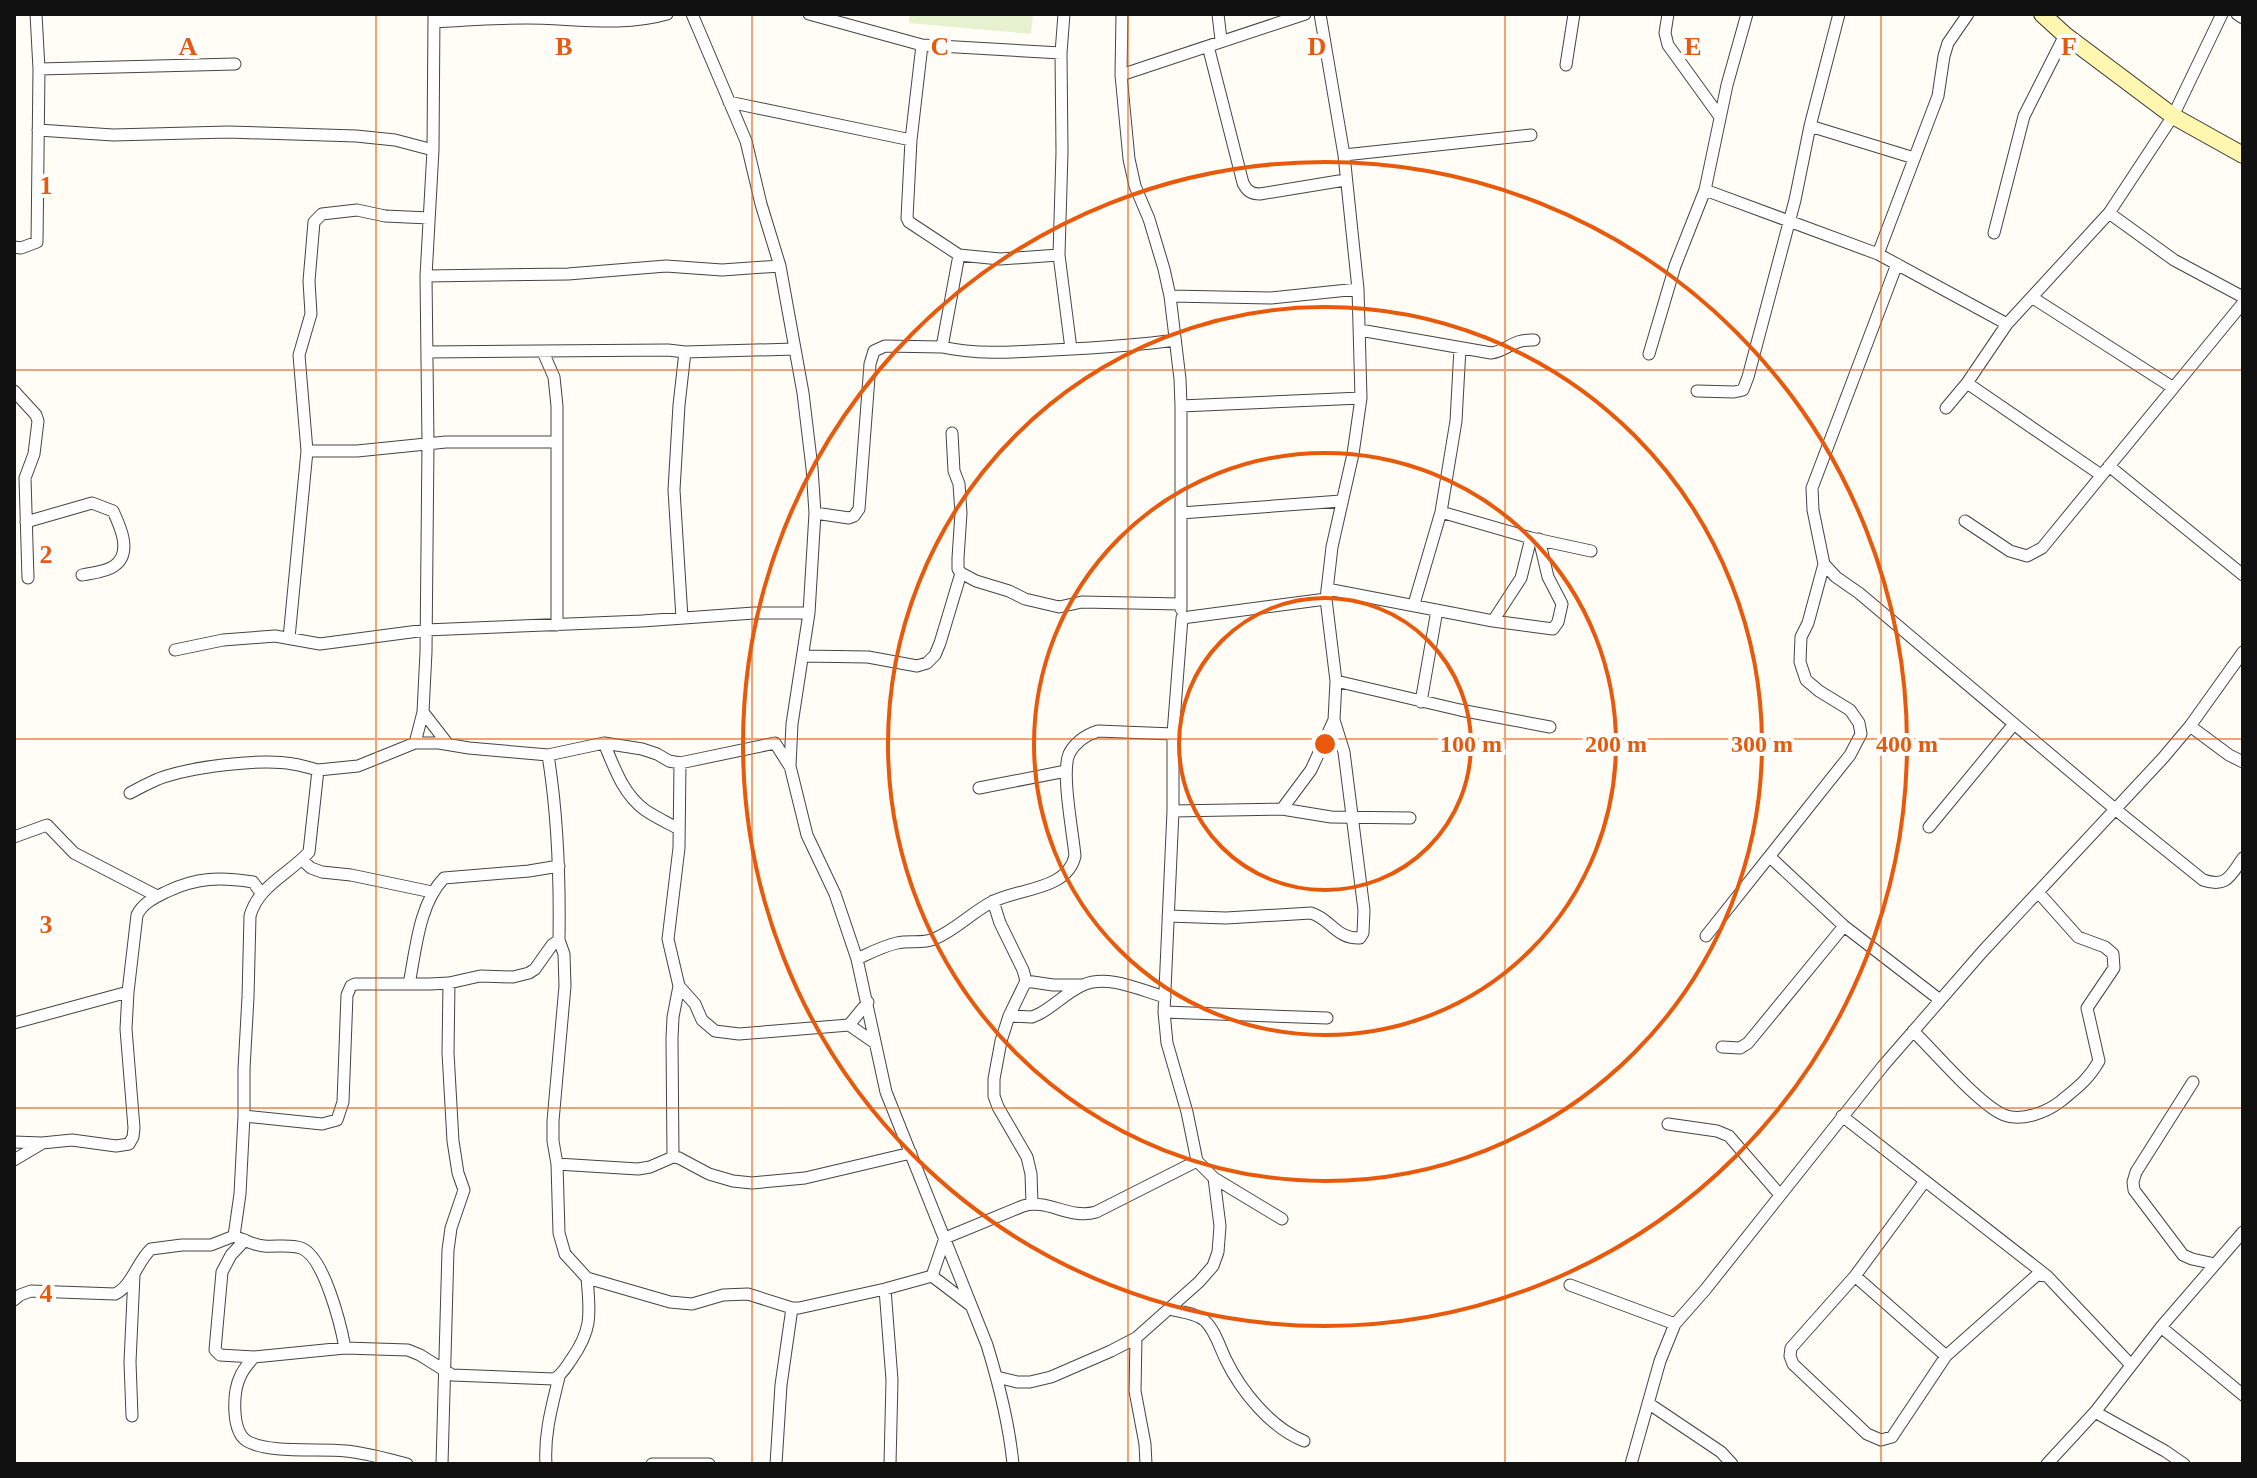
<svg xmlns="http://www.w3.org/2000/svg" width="2257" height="1478" viewBox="0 0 2257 1478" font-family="Georgia,serif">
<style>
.pitch{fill:#e6f2cf}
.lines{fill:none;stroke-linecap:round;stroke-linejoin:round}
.street-casing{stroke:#444;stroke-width:13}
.secondary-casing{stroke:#333;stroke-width:18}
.street{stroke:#fff;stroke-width:11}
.secondary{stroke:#fff6b0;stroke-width:16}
.grid{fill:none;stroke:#e8590c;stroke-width:2;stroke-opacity:0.55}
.ring{fill:none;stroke:#e8590c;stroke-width:4}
.grid-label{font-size:26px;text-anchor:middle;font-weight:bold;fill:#e8590c;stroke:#fff;stroke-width:8;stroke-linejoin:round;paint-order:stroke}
.centre{fill:#e8590c;stroke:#fff;stroke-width:4}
.ring-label{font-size:24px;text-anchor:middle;font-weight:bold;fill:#e8590c;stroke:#fff;stroke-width:8;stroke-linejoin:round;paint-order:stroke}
</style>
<rect width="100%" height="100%" fill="#fffdf5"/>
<path class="pitch" d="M909,14H1033L1031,34L909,23Z"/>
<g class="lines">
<g class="street-casing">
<path id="street" d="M809,14L922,45
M1218,14L1221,40
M1668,14L1665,33L1668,45L1720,117
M2237,14L2243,18
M434,22C464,20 495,18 526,18C572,18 622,27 667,14
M1208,46L1243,183C1247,191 1251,194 1260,194L1345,180
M1566,65L1574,14
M39,69L235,64
M1121,75L1122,14
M729,102L911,140
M1810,126L1914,158
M38,130L113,135L228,132L356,136L395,140L433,150
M1344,155L1531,135
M1705,190L1878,254L2007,324
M2109,213L2174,260L2243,297
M429,218L385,216L357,210L322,214L314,222L309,281L311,314L299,355L307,451H357L446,442H557
M1994,233L2024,116L2065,35
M14,247L21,248L37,242L39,69L36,14
M1878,254L1938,96L1944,56L1948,43L1968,14
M959,255L909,222L907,218L911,140L922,45L1061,53
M1059,255L1071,349
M426,276L568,274L666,266L722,270L780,266
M1358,289L1271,298L1170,296L1180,379L1181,406L1361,398
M1170,296L1164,269L1149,219L1135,186L1129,159L1121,75L1305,14
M2033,298L2172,387
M1360,330L1491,353C1508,351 1511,339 1534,340
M942,347C978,355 1015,352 1052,350C1094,348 1134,346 1175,340
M427,352L668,350L685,352L795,349
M543,352L554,377L557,406V625
M1649,354L1675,266L1705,190L1727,85L1747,14
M1967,383L2101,475
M14,391L36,415L38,421L34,454L25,478L28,578
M1697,391L1734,392L1743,390L1748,377L1795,200L1810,126L1839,14
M1181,406V609
M1946,408L1967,383L2007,324L2109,213L2173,116L2222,14
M2109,466L2243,575
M1441,512L1456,421L1460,348
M815,513L849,518L854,516L859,509L870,364L874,351L885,346L942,347L959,255L1000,259L1059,255L1062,152L1061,53L1064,14
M1181,513L1341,501
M1965,521L2010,551L2027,556L2042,548L2243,303
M26,522L92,503L113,511C120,526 133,553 114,566C106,572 92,573 82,575
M1824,564L1836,577L1859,593L2115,809L2203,880C2227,888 2230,876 2243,858
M961,573L976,581L1009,591L1025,599L1059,607L1082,602L1181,604
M1327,589L1493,621L1553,629L1558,622L1562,604L1548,577L1539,539
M1414,604L1441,512L1531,538L1591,551
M809,613L792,724L790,766L807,835L835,894L857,959L886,1092L987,1345C999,1384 1009,1423 1013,1464
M682,618L674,490L679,405L685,352
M1493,621L1521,578L1531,538
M289,638L307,451
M175,650L223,640L275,636L320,644L426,630L642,621L754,613H809L815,513L812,468L803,393L780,266L761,204L746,141L692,14
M803,656L868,657L917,666L927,663L935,655L940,643L961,573L958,569V558L961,513L959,484L954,471L952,433
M1336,681L1460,710L1550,727
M1421,702L1437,610
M423,712L447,743
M2190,726L2229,755L2243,762
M415,743L423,712L426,652L428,443L426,276L433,150L434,14
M604,743C614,767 623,794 645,810C655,817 668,823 679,829
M548,755L604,743L642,749L657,754L669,761L680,763L775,743L789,765
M979,788L1066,771
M130,793C139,788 149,783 158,779C189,767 261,758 293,764C301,765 310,768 318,770
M1282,809L1311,770L1334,720
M1173,811L1282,809L1331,817L1410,818
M1929,827L2014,724
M14,837L47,825L74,853L157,896
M1770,857L1844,926L1940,1000
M302,860L311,868L322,872L351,875L432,892
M993,901L1000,923L1023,970L1026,981L1009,1016L1001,1041L994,1079V1096L998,1107L1027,1157L1031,1174L1032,1203
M1168,916L1226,918L1311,913C1331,919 1336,939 1360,938L1363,933L1364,910L1344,752L1334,720L1336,681L1326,599
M1706,936L1850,755L1861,734L1859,723L1850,710L1819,691L1806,680L1800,662L1801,637L1808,623L1824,564L1813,510L1812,488L1897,264
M559,940L564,954L565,986L553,1121V1141L557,1164L559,1233L565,1254L587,1278L670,1302L692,1304L723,1295L748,1294L792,1308H799L885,1289L932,1276L945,1238L1023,1206C1047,1198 1070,1220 1096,1212L1197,1161
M857,959C870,953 883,946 897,943C910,940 922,944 934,939C956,930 972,912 992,902C1018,888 1067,891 1075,856C1073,833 1061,773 1069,754C1075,742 1086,735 1098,731L1173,734
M1026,981L1053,985H1081
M409,984C416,949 419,904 444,878L529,871L559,866
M679,986L695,1004L702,1020L715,1031L739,1034L849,1025L875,1043
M1164,1012L1327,1018
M1009,1016L1032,1017L1039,1014C1054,1006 1067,992 1083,985C1108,974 1140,990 1165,997
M14,1023L128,992
M849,1025L868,1002
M1913,1031C1934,1051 1979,1105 2004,1115C2022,1122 2047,1112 2061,1101C2078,1087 2088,1080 2099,1061L2087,1008L2114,968L2113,954L2105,947L2078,937L2038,892
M1722,1047L1740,1048L1748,1043L1844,926
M2193,1082L2136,1172L2133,1182L2134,1190L2183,1255L2192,1259L2215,1264
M1842,1116L2047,1276
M1668,1124L1717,1131L1729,1136L1780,1195
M14,1142L42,1143L72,1140L116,1146L129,1144L133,1137L134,1128L126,1029L128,992L137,915C143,903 154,898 166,892C197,877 220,877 253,882L261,893
M673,1157L672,1038L673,1017L679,986L668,939L679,848L680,763
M14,1160L41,1144
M557,1164L638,1169L650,1167L673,1157L679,1158L709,1174L733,1181L752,1183L805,1178L911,1153
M1925,1181L1855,1276L1791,1348L1790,1356L1793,1364L1867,1434L1881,1440L1892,1437L1946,1356L2037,1275L2047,1276L2131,1365
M1282,1219L1214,1178L1197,1161L1187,1112L1167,1043L1164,1012L1173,811V734L1182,618L1326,599L1332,547L1353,454L1361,398L1358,289L1344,155L1320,14
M234,1236L240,1194L244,1116V1069L248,997L250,916C258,886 289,874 309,852L318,770L358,766L415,743H439L469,748L548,755C558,817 560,878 559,940L552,945L535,969L529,973L513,977L480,976L449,983L430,984H355L351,986L347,995L343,1102L337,1120L322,1124L244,1116
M245,1240L231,1255L222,1272L215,1350L220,1355L254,1357L345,1348L408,1350L420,1355L452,1375L554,1379C562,1375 566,1367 571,1360C593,1329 590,1313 587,1278
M932,1276L970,1305
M1855,1276L1946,1356
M1570,1285L1675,1324
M885,1289L892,1380L890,1464
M14,1300L20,1295L31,1291L115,1294C132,1286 137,1262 151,1249L182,1245H211L234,1236C244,1240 253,1245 264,1246C276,1247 290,1244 301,1248C324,1256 341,1326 345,1348
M1169,1309C1180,1312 1197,1313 1205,1321C1215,1330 1220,1348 1226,1360C1241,1391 1271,1428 1304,1441
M2161,1327L2243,1395
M1136,1338L1135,1391L1145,1444L1146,1464
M254,1357C249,1363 243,1369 240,1377C233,1392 231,1431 247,1441C269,1454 320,1448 346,1451C367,1453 387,1459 407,1464
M997,1377L1017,1382H1030L1051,1377L1111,1351L1136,1338L1199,1282L1213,1266L1218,1252L1220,1226L1214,1178
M1648,1403L1721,1452L1732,1464
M2095,1412L2165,1451L2184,1464
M132,1416L130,1362L134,1275
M442,1464L448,1250L451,1228L464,1190L458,1173L453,1141L448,1053L449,983
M546,1464C544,1434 552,1406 559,1377
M652,1464H709
M776,1464L781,1385L792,1308
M1631,1464L1660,1361L1675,1324L1705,1290L1883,1066L1983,951L2163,758L2190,726L2243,652
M2047,1464L2095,1412L2161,1327L2243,1232"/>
</g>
<g class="secondary-casing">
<path id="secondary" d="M2042,14L2065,35L2173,116L2243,155"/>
</g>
<use href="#street" class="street"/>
<use href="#secondary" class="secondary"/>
</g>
<path class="grid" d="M376,14V1464M752,14V1464M1128,14V1464M1505,14V1464M1881,14V1464M14,370H2243M14,739H2243M14,1108H2243"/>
<g class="ring">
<circle cx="1325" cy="744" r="146"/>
<circle cx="1325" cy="744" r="291"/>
<circle cx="1325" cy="744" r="437"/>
<circle cx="1325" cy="744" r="582"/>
</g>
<g class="grid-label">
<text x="188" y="55">A</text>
<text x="564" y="55">B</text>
<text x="940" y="55">C</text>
<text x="1317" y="55">D</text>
<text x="1693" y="55">E</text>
<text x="2069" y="55">F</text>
<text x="46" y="194">1</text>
<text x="46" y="563">2</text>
<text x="46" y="933">3</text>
<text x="46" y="1302">4</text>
</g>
<circle cx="1325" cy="744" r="12" class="centre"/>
<g class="ring-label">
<text x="1471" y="752">100 m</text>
<text x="1616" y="752">200 m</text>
<text x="1762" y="752">300 m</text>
<text x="1907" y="752">400 m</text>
</g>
<rect width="2257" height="1478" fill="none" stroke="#111111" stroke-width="32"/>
</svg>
